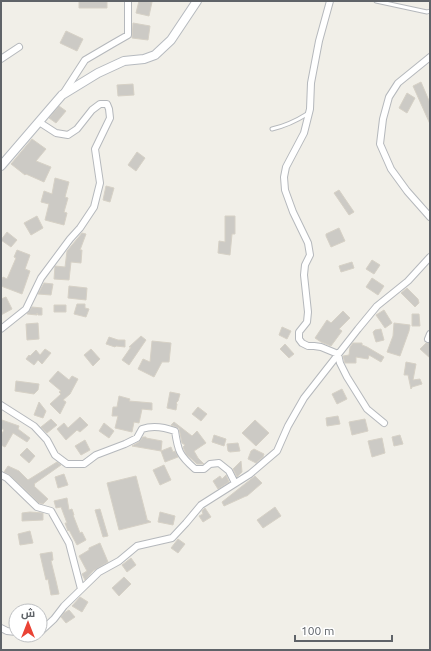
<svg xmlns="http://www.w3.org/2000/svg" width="431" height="651" viewBox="0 0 431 651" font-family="Ubuntu,Cairo,sans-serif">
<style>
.building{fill:#cccac5;stroke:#d6d1c6}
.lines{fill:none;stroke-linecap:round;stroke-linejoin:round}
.lane-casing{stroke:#b5b8bc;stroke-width:5}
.street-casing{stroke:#b5b8bc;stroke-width:8}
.secondary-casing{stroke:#b6babf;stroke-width:10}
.lane{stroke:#fff;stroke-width:3}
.street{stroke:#fff;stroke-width:6}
.secondary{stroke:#fff;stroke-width:8}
</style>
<rect width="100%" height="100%" fill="#f1efe8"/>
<path class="building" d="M79,1H107V8H79Z
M139,1L152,2L149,16L136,13Z
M133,23L150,26L148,40L132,38Z
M66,31L83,39L77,51L60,43Z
M421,82L430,103V124L413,86Z
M133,84L134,95L118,96L117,85Z
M407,93L415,98L407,113L399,108Z
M59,106L66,111L56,123L49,118Z
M32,139L46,149L36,161L51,167L44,182L26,174L25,175L11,164Z
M137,152L145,158L136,171L128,165Z
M55,178L69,182L65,197L68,198L64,212L67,213L64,225L45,220L49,204L41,202L44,191L52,194Z
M106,186L114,188L110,202L103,200Z
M339,190L354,212L349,215L334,193Z
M37,216L43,228L31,235L24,223Z
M225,216H235V234H232L230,255L218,253L219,241L225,242Z
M339,228L345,241L331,247L326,236V234Z
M7,232L17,240L11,247L1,240Z
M82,233L86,234L80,250H82L81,263L71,262L69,280L54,279L55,266L65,267L67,251Z
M17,250L30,255L25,269L30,271L22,294L1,286V282L3,277L7,279L16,258L14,257Z
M372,260L380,265L374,274L366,269Z
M352,262L354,268L341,272L339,266Z
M372,278L384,286L378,295L366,287Z
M44,283L53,284L51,295L38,294Z
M69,286L87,288L86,300L68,298Z
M407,288L418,299L419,303L415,307L401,293Z
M6,297L12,309L1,315V299Z
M77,304H85V308L89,309L86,317L74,314Z
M54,305H66V312H54Z
M32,307L42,308V315H38L37,313V315L27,314Z
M384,310L392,323L385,328L376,315Z
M343,311L350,318L339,329L342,331L331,346L321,342L315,338L327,320L331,323Z
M412,314H419L420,326H412Z
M38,323L39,339L27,340L26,324Z
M394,323L410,325L409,331L400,356L387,352L393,336Z
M282,327L291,331L287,339L279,335Z
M381,329L384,340L376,342L373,332L375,330Z
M141,336L146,340L129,365L122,360L131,347H129Z
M109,337L118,340H125V347L116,346L115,347L106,344Z
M152,341L171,343L169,362H162L154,377L138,369L143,359L150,362Z
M353,343H362V345L367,347L384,357L381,362L369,355L368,359L356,357V363H345L343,356L349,355L350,347Z
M426,343H430V358L420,349Z
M285,344L294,354L289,358L280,349Z
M45,349L51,353L42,364L38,360L34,365L26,359L29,355L30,356L36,350L40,355Z
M91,349L100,359L93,366L84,355Z
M406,362L416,364L413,380L420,379L422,384L412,387L411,389L408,375H404Z
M58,371L69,380L72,376L78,379L70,394L63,400L66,402L60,414L50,404L61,394L59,392L61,391L49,381Z
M16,381L39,384L38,390L34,394L15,391Z
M342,389L347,399L337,404L332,394Z
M170,392L180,394L178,401L176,403L177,404L176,410L167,408Z
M119,396L130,399L129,401L152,403V410L142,409L139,423L134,422L132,432L115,428L118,416H112L113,407H117Z
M39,402L46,411L43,418L34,415Z
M198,407L207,414L201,421L192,414Z
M338,416L340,424L327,426L326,418Z
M80,417L88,425L80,432L77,430L66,440L57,429L64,423L68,428Z
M51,419L57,425L47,433L41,427Z
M365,419L368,431L352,435L349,422Z
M2,420L19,426L18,429L30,438L27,442L13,433L5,447L1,445V435L4,430L1,428V423Z
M255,420L269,433L256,446L242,433Z
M174,422L192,436L197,431L206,443L194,451L198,458L204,464H197L186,454L183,447L185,445L182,443L179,428L171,425Z
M104,423L114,431L109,438L99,431Z
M214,435L226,439L224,446L212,442Z
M400,435L403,444L394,446L392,437Z
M143,437H146V438L162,441L161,451L132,446L139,442Z
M382,438L385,453L372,457L368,441Z
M85,440L90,450L81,455L75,446Z
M238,443L240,451L230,452L228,451L227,444Z
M171,447L173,452L175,451L178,457L165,462L161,451Z
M27,448L35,456L29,463L20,455Z
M254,449L264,454L263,457L256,463L248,459L251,451Z
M241,461L242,472L237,477L233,469Z
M57,462L61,465L34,484L35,485L34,486L48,499L43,504L39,503L10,475L4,472L8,466L19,471L28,480Z
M164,465L171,480L160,485L153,470Z
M64,474L68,485L58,488L55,477Z
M226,475L229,482L218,489L213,481L220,476L222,479Z
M136,476L147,519H146L151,522L119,530L107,483Z
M255,476L262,483L247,496H246L224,506L222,502Z
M67,498L69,510L72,509L74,515H73L80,533L82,532L86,540L77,545L69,530L68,531L65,523H67L61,507L56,508L54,501Z
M275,507L281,516L263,528L257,520Z
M205,508L211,517L203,522L199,516L203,514L202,511Z
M100,509L108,536L103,537L95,510Z
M30,512L43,513V520L22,521V513Z
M160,512L175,516L173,525L158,522Z
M30,531L33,543L20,545L18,534Z
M178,539L185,544L178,553L171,548Z
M100,543L108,562L93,571L85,580L82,574L87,571L79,556L89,550V548Z
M52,552L53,560L51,561L56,581L59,594L51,595L48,579L46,580L40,554Z
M131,558L136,565L127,572L122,565Z
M124,577L131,584L119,596L112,588Z
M80,597L88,602L82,612L72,606Z
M69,610L75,617L66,623L61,617L64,613Z"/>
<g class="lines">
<g class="lane-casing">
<path id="lane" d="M376,1L427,12L430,11
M272,129C285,126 296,121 307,114"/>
</g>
<g class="street-casing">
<path id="street" d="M330,1L319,41L311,83L310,109L304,133L286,167L284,177L285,190L293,212L308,243L310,255L305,265L304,275L308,312L307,322L299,332V339L302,343L308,346H314L321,347L338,354L340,363L347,377L367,409L384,423
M430,57L398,83L389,97L383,119L380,144L391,169L407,191L430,217
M1,59L19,47
M63,94L85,60L114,43L128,35V1
M1,329L26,309L41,278L70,239L80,228L94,207L100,183L95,149L110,118L109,109L107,104H100L92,110L77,129L68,135L56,133L39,122
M428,339L430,334
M1,405L34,426L47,440L55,455L67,464H84L96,455L125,444L137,438L142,429C153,425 164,427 175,431C178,451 179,455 195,469H204L210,464L219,463L229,471L235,483
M1,475L7,478L37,507L51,511L69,543L81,589
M1,628L7,631L16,632
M40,632L54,619L64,606L99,572L119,561L137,546L172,538L186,523L201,505L250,474L277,451L288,426L304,398L358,329L377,306L408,281L430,257"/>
</g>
<g class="secondary-casing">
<path id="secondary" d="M1,166L62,95L98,73L124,61L144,59L155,55L171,40L197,1"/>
</g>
<use href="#lane" class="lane"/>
<use href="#street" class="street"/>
<use href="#secondary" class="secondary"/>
</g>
<rect width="431" height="651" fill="none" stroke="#5f6368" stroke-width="4"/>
<g transform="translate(28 623)"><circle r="19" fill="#ffffff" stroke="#bfc1c3"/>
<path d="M0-3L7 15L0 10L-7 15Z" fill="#ea4335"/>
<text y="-6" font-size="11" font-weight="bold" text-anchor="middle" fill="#5f6368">ش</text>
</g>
<path d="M295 635v6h97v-6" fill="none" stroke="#5f6368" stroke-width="2"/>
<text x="301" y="635" font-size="12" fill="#5f6368" stroke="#ffffff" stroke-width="3" paint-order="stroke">100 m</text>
</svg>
